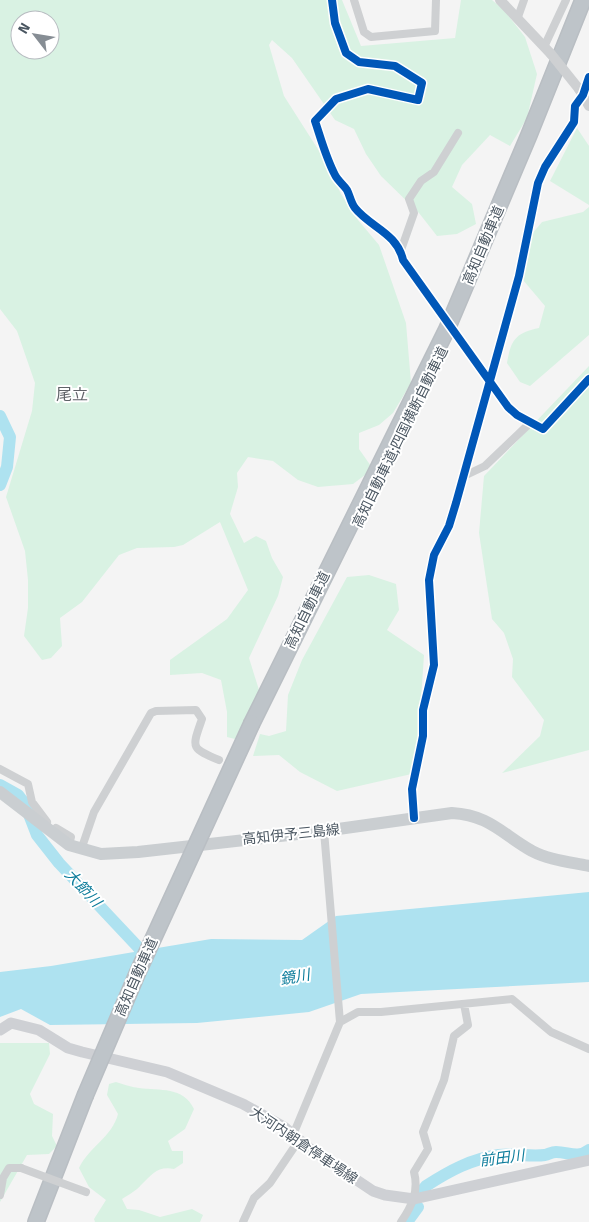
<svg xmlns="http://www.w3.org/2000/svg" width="589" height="1222" viewBox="0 0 589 1222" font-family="'Fira Sans','Noto Sans JP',sans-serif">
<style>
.green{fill:#d9f2e3;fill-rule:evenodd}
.water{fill:#aee2f0}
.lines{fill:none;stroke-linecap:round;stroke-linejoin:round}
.river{stroke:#aee2f0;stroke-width:12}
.minor-tunnel{stroke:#d2d4d7;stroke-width:8;stroke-dasharray:8 4;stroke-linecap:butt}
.motorway-casing{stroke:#b9bec3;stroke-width:18}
.minor{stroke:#ced0d2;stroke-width:8}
.tertiary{stroke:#ced0d2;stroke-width:10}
.secondary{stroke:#ced0d4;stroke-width:11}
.primary{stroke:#caced1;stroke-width:12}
.motorway{stroke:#bec4c9;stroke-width:15}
.motorway-bridge-casing{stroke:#b9bec3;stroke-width:18;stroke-linecap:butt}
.minor-bridge{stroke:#ced0d2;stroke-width:8}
.tertiary-bridge{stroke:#ced0d2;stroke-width:10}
.motorway-bridge{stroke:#bec4c9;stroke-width:15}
.cycleway-casing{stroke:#fff;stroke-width:11}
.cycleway{stroke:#0057b8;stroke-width:8}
.labels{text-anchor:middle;stroke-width:4;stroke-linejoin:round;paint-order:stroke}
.street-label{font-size:14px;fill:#4a5661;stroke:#fff}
.water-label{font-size:15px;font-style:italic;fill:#0c7c9b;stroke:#fff}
.quarter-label{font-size:16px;fill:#5f6368;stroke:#fff}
</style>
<rect width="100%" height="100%" fill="#f4f4f4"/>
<path class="green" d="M0,0H342L361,46L455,38L461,0H492L504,10L525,37L537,74L527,118L510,146L490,135L462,165L452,187L472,204L476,224L457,234L437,236L419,213L381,176L366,154L354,129L335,120L292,58L272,40L269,45L284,96L328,165L341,194L358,220L379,245L406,323L411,383L393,413L379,425L359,433V449L373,469L353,484L318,487L298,480L273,461L248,457L237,473L238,487L230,514L244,543L256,536L266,541L272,558L283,577L278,596L249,658L259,690L235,739L227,737V712L221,680L202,673L170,675V660L227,619L248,590L220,522L183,545L174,547L137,548L119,555L82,602L60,618L62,646L51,658L42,660L24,636L28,608V580L25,551L6,497L32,411L35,383L17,331L0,309ZM20,20H50V50H20Z
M577,128L589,146V205L550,181Z
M589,207V335L530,386L520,382L507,363C511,339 516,333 539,328L545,306L523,280L521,247L542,222L583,212Z
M589,366V750L502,773L540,736L544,720L512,677L513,659L504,633L492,619L479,533L484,476Z
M369,575L396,584L399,610L387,630L424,655L416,773L337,791L300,772L279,755L253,756L260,734L269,736L286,731L288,695L302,660L347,577Z
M0,1043H49L50,1054L30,1094L34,1104L53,1114L52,1136L57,1146L49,1154L27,1155L0,1202Z
M116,1082C123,1084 131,1087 139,1088C160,1091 183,1086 194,1109L185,1129L168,1141L172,1151H183V1163L174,1169C157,1166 153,1174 141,1185C136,1191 128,1195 122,1199L127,1209L139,1210L160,1217L192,1209L203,1215L200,1222H95L94,1219L106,1200L89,1187L79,1168C89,1147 112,1137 118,1114L107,1095L109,1084Z"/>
<path class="water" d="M589,892V982L361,994L309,1012L197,1023L50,1025L21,1009L0,1017V972L51,966L211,939L302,940L336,916Z"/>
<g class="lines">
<path class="river" d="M0,416L10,437L7,467L0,485
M0,785L18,795L25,804L37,835L59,863L138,947L149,962
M422,1191L426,1186C449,1171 471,1159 499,1155C514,1153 530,1157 545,1155C549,1154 552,1152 556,1152C569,1152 577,1159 589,1150
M407,1222L418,1207"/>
<path class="minor-tunnel" d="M403,260L508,407"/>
<g class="motorway-casing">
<path id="motorway" d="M252,723L447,329L529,135L583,0
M36,1222L85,1096"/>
</g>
<path class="minor" d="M332,0L335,23L346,53L359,62L395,66L422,83L418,100L368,89L336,99L315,121C321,139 326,158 335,175C338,181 344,185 347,190C350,196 351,203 355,208C370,227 397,233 403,260
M354,0L364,32L371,37L435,31L436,0
M518,17L524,0
M544,47L566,0
M401,250L414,213L409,199L421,181L434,172L458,133
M508,407L517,415L543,429L589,379
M464,476L485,466L530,423
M0,769L28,784L32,802L47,822
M414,818L412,789L423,736V710L434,665L429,580L434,555L449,526L456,503L519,276L538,183L545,167L574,122L575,106L583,95L589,77
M56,828L71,837L69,845
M324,831L340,1022
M81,850L94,812L151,713L156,711L196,710L202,719C192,748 190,748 219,760
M293,1135L340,1022L358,1012H381L512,999L551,1032L589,1049
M0,1195L3,1178L9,1168H21
M243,1222L254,1198L270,1183L299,1140
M401,1222C412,1206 419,1191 414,1172L428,1149L423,1132L444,1080L454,1036L468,1025L464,1004"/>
<path class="tertiary" d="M500,0L551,54
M579,89L589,106"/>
<path class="secondary" d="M0,1030L11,1023L39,1030L68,1048L82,1052L167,1072L243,1104L284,1127L309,1148L373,1191L385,1195L414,1199L589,1160"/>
<path class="primary" d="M0,792L69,845L101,854L138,852L324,831L452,813C489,815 502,834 532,851C549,860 570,862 589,866"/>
<use href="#motorway" class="motorway"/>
<g class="motorway-bridge-casing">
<path id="motorway-bridge" d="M85,1096L137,974L252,723"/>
</g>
<path class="minor-bridge" d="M21,1168L86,1192"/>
<path class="tertiary-bridge" d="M551,54L579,89"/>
<use href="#motorway-bridge" class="motorway-bridge"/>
<g class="cycleway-casing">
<path id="cycleway" d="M332,0L335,23L346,53L359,62L395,66L422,83L418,100L368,89L336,99L315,121C321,139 326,158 335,175C338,181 344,185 347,190C350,196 351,203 355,208C370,227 397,233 403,260L508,407L517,415L543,429L589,379
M414,818L412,789L423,736V710L434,665L429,580L434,555L449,526L456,503L519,276L538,183L545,167L574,122L575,106L583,95L589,77"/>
</g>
<use href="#cycleway" class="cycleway"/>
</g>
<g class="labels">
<g class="street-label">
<text transform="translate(483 245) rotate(-67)" y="5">高知自動車道</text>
<text transform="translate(400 437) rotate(-64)" y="5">高知自動車道;四国横断自動車道</text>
<text transform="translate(307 610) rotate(-64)" y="5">高知自動車道</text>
<text transform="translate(291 834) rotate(-6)" y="5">高知伊予三島線</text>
<text transform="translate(136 977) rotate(-66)" y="5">高知自動車道</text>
<text transform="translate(304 1145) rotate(34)" y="5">大河内朝倉停車場線</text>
</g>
<g class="water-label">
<text transform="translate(83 888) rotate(47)" y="5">大節川</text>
<text transform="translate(295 977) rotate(-10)" y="5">鏡川</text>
<text transform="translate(502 1158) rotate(-7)" y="5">前田川</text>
</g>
<g class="quarter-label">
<text x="72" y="400">尾立</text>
</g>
</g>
<g transform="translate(35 35) rotate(301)"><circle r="24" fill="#ffffff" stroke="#b7bbc0"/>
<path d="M0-4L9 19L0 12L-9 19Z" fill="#868d94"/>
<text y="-8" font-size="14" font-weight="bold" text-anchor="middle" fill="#4a5661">N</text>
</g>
</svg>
